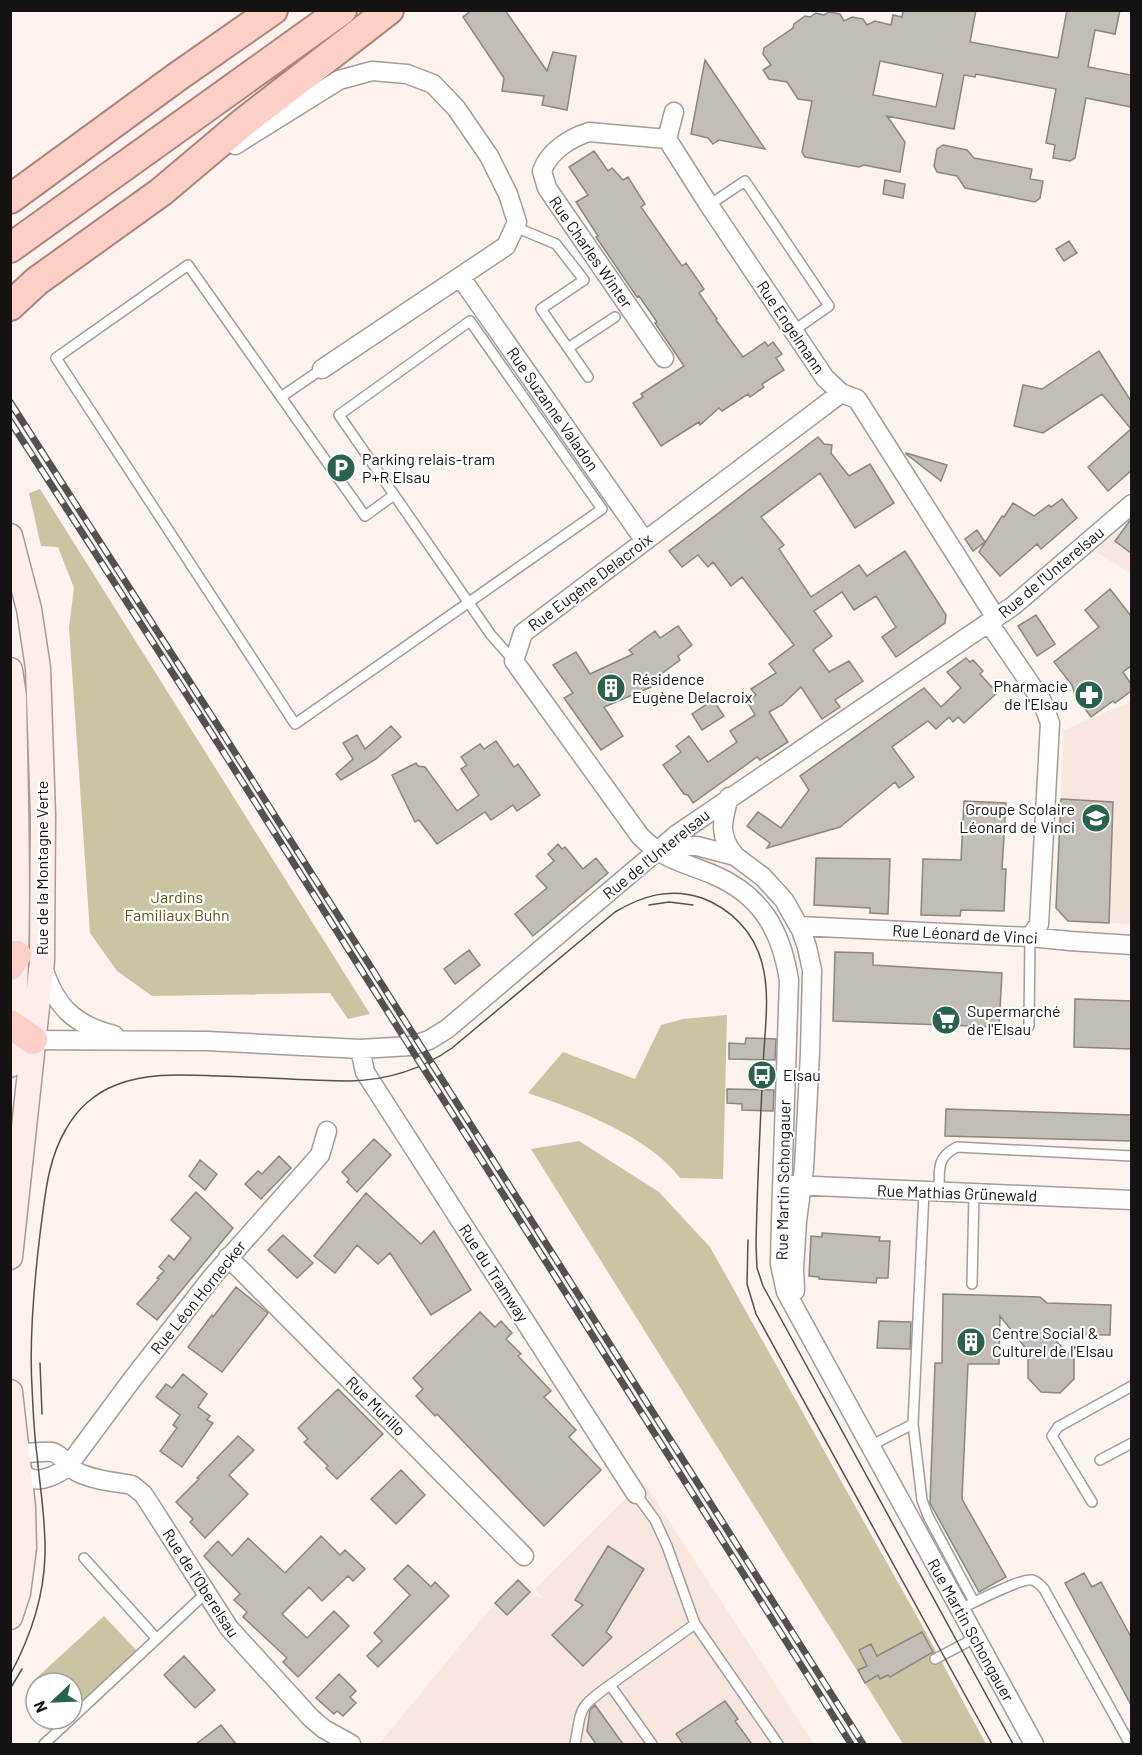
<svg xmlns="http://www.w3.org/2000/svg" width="1142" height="1755" viewBox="0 0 1142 1755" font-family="Barlow,sans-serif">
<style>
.built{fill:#f7e7de}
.green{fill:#cac4a3}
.building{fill:#c2bdb5;stroke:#8b8680;stroke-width:1.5;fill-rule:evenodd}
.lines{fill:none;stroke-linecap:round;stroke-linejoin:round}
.service-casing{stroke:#a49c97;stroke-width:12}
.minor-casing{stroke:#a49c97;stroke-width:21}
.secondary-casing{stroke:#a49c97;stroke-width:27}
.trunk-casing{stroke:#ac857d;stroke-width:32}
.service{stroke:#fff;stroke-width:9}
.minor{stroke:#fff;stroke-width:18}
.secondary{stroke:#ffede9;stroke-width:24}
.trunk{stroke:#fecfc6;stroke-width:28}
.tram{stroke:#55514e;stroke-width:1.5}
.rail-casing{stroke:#55514e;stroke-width:7}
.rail{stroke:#fff;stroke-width:4.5;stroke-dasharray:14;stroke-linecap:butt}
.labels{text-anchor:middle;stroke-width:4.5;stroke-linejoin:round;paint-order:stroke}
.street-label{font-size:16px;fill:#151210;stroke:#fff}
.poi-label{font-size:16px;fill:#151210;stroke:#fff;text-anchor:start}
.park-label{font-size:16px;fill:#5f5414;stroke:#fff}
</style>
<rect width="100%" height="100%" fill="#fcf3ee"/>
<path class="built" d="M1126,525L1131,528V574L1095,551Z
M1131,702V924L1068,921L1056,908L1064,730Z
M643,1481L814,1744H379L495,1603L507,1615L530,1592L545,1600L535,1589Z"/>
<path class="green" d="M40,489L370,1014L348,1019L330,993L152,996L117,971L90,933L69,627L74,588L58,547L41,546L29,493Z
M727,1015L723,1179L680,1178C649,1136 576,1109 528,1093L563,1052L635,1079L661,1025L683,1019Z
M579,1141L659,1192L710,1247L924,1629L986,1744H903L531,1149Z
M104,1616L138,1652L72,1713V1683L36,1684L33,1681Z"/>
<path class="building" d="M472,10H505L547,71L553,52L576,56L567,110L542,105L544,96L502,91L504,78L463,17Z
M903,10H976L970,42L1058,58L1067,10H1120L1115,34L1095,30L1088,67L1131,75V107L1086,98L1075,158L1070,161L1053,158L1055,145L1046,143L1056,89L976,74L975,77L964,75L954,129L887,116L905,142L900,172L864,165L859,167L805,157L802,152L812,101L798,99L787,82L769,79L763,70L771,65L763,54L764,48L793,28L794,24L805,16L810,17L816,13L824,15L829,12L840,14L844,21L852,17L863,19L867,25L875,21L891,25L893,15L902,17ZM880,61L943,74L936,107L873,95Z
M705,60L765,149L719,140L713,144L708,138L691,134Z
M943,145L967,150L974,158L1032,169L1030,179L1043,181L1040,198L1035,202L965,188L957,176L937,172L934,166L937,149Z
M594,151L608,171L612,168L623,180L628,177L645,204L641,207L682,266L686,263L704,289L699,293L717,319L716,320L743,357L765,342L768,346L773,342L782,354L776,358L784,370L762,384L764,387L750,397L748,394L722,411L719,408L700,425L699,422L661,446L633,403L643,397L641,394L684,366L655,323L657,322L639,296L637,297L596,237L598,236L576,202L588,195L569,167Z
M885,180L905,184L903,198L883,194Z
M1069,241L1077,253L1064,261L1056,249Z
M1099,351L1131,401V429L1102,394L1043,433L1014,426L1023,385L1042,389Z
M1131,429V471L1108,491L1088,467Z
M818,437L824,444L832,445L831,453L849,476L870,464L894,503L855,528L820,473L761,517L784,545L779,549L811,597L859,565L867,576L905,551L946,615L945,623L896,657L882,637L896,627L876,596L854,610L842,592L814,611L832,636L813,650L829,672L849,661L863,681L835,700L840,707L822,719L801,687L782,705L769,712L788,742L760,760L757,757L693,803L688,795L684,794L663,765L681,752L676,746L689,736L708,762L737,742L730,731L755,715L747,701L756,695L751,689L776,673L769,664L794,645L742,577L731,586L713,562L708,567L698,555L682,567L669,551Z
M906,453L947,465L941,481L906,454Z
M1062,499L1077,518L1041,549L1037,544L1000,576L979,552L1002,516L1004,517L1013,503L1034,516L1049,505L1051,507Z
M1131,519V553L1115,541Z
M977,530L985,542L973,551L965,539Z
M1110,589L1131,616V666L1123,672L1131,684V691L1115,703L1113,701L1091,717L1075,695L1072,685L1054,662L1099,627L1085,610Z
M1036,615L1055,644L1037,656L1018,626Z
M678,626L692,645L678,656L680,660L649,683L651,687L604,707L623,736L601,750L564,698L573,693L553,665L576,652L590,674L633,654L629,650L655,631L660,638Z
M966,658L970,662L973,660L983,671L980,674L997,693L964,723L958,717L953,722L949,717L936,729L928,721L892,747L914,777L899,788L895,782L840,827L767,848L770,843L747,826L758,812L781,828L809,790L800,776L924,688L941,707L961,688L947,672Z
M713,700L724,716L702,730L692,714Z
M391,726L401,737L376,759L341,780L336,774L353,759L343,743L357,735L365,749Z
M496,741L514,767L518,764L540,795L517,811L513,805L491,820L485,812L437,844L419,820L415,822L392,775L416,763L418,766L425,767L457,811L479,795L461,769L467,765L461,757L480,744L484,749Z
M1061,799L1113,802L1109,923L1068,921L1056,908Z
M964,801L1006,803L1002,869H1006L1004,911L961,910L960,916L921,915L923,859L961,860Z
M558,844L562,849L565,847L583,869L596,858L608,873L533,936L515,914L547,888L536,876L554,861L548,854Z
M816,858L890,859L888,914L870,913V908L814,905Z
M469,950L480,965L455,984L444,969Z
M835,952L873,953V965L1002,973L999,1027L833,1021Z
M1075,999L1131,1001V1049L1074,1047Z
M746,1038L776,1039L775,1060L729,1059V1043L745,1044Z
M727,1089L774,1090L773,1111L742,1110V1104L727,1103Z
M946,1109L1131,1115V1141L945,1136Z
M374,1139L391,1155L357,1192L347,1182L349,1179L342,1172Z
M279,1156L291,1168L261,1199L245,1184L258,1171L262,1174Z
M200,1160L217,1174L205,1190L189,1176Z
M196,1192L233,1228L157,1320L137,1304L159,1279L157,1278L164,1271L159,1267L169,1255L174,1260L191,1238L171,1220Z
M366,1193L421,1244L434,1231L471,1290L431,1315L390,1253L378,1264L357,1245L335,1273L314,1256Z
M822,1233L880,1237L879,1241H890L888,1278H877L876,1283L819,1279V1277L809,1276L811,1236L822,1237Z
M283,1235L313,1263L297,1278L268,1250Z
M236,1287L268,1313L222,1372L188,1347L212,1315L213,1317Z
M943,1294L1040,1297L1047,1303L1111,1305L1110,1335L1049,1334L1074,1359V1379L1060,1393L1041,1392L1028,1378V1351L1000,1316L999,1364H968L962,1499L1006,1577L979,1592L930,1503L935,1363H942Z
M480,1312L495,1327L501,1321L512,1333L506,1339L521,1354L518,1356L551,1391L544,1397L576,1430L569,1437L601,1470L544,1526L437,1414L435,1416L416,1396L423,1389L413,1378Z
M879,1321L911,1322L910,1349L877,1348Z
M183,1374L207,1394L198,1407L210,1416L207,1420L213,1423L182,1467L160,1451L177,1428L173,1425L180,1415L156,1397L166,1384L172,1388Z
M338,1389L383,1434L337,1479L326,1468L328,1466L304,1442L308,1439L298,1428Z
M238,1436L254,1450L229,1475L248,1494L205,1538L190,1522L193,1519L176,1502L199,1479L197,1478Z
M401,1470L425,1495L396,1524L371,1499Z
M321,1536L340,1555L345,1550L365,1569L353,1581L348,1576L322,1601L309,1587L282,1614L307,1638L334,1611L349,1626L298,1677L283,1662L287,1658L243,1617L247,1612L234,1600L240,1594L204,1556L218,1541L232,1556L248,1538L285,1573Z
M608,1546L644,1569L606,1632L612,1637L583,1666L552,1635L583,1605L575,1600Z
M408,1565L431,1587L435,1582L449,1596L378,1667L367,1656L382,1641L374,1633L410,1595L394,1579Z
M1084,1573L1092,1587L1101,1582L1131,1637V1705L1065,1583Z
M518,1580L530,1592L507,1615L495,1603Z
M922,1632L933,1652L890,1677L888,1675L880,1679L878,1675L865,1683L858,1670L867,1666L859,1650L871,1644L877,1656Z
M184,1656L215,1690L195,1708L164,1675Z
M339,1674L356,1691L350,1697L356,1703L343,1716L337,1711L334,1714L316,1698Z
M725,1701L738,1719L735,1721L752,1744H683L676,1734Z
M595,1705L623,1744H596L587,1731L590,1710Z
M221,1725L236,1744H196Z"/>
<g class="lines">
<g class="service-casing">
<path id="service" d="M709,205L745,181L829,306L793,331
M515,227L556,244L584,280L541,309L588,377
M568,348L615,317
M322,369L281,397L365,516L394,495
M281,397L188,265L56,358L295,724L602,509L470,321L339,415L491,635L514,661
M1029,1026L1030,937
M939,1193C940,1171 935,1158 957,1147L1132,1156
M972,1284L974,1194
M913,1424L922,1500L928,1516L974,1602
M870,1446L913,1424L924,1192
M1100,1460L1132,1443
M636,1494L655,1520L667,1546L695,1624L610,1685L652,1744
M1092,1502L1052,1436L1058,1427L1132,1386
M84,1558L157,1639
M960,1609C973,1603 1021,1578 1032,1580C1037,1581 1040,1585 1044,1589L1130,1744
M695,1624L778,1744
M935,1659L975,1638
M72,1718L207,1592
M44,1744L71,1719
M575,1744C582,1706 578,1708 610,1685"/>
</g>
<g class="minor-casing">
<path id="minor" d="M674,112L667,139L709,205L825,378L841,393L857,399L996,618
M235,145L339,80L372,71L407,74L433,84L456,108L489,156L508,194L517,222L506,246L322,369
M461,278L645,541
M664,358L547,188L542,171C549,151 570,138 589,132L667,139
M841,393L523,633L514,661L640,836C665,861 684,862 714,875C761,895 781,930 789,980L781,1220L780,1264L786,1292L1034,1744
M989,623L1042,701L1050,723L1039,924L1030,937
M729,797C722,822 718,835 735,856
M658,850L683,846H697L735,856L763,877L784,900L801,930L807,947L812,970L810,1053L804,1168L797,1221L794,1269L795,1291
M799,926L1030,937L1070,941L1132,945
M43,967C55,1006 74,1025 114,1035
M24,1040L207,1041L360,1049L411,1046L429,1040L447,1029L676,835L1013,606L1132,504
M360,1049L365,1072L370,1080L636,1494
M792,1185L1132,1200
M228,1257L524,1556
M10,1452C24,1456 39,1450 52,1452C62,1454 68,1468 77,1472C93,1480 115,1482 132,1485L143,1494L149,1503L229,1628L311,1718L324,1729L351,1744
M17,1467C20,1470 24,1475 28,1477C40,1484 59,1474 68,1466L131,1381L212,1277L320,1155L327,1131"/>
</g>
<g class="secondary-casing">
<path id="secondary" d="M10,536L29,609L38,668L43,815L42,961L10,1257
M10,670L14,696C16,819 21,943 10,1065
M10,1392L23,1507L24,1548L18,1593L10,1617"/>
</g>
<g class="trunk-casing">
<path id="trunk" d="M10,199L177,77L273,10
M10,248L342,10
M10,306L37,281L161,192L244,122L389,10
M10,966L17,955
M10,1024L33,1040"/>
</g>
<use href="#service" class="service"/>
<use href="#minor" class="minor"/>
<use href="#secondary" class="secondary"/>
<use href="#trunk" class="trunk"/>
<path class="tram" d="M649,905L669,902L693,905
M748,1240L747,1284L756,1314L992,1744
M40,1363L42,1414
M10,1675C30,1638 44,1597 45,1555C46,1521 40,1488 37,1455C34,1433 33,1410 32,1387C29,1337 34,1284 40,1234C45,1198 47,1161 66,1129C77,1109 95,1093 116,1085C149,1072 184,1075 219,1076C262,1077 306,1081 350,1081C388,1080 421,1070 452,1048L615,912C642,896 670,887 702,898C731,909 754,932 762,963C771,996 764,1034 763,1068C760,1127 757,1187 756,1246L757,1268L763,1286L1013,1744
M10,1689L22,1669"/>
<g class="rail-casing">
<path id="rail" d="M10,402L220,729L863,1744
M10,421L212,734L851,1744"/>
</g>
<use href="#rail" class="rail"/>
</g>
<defs>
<g id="parking-disc" transform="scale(1.5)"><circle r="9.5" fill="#29634d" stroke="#fff"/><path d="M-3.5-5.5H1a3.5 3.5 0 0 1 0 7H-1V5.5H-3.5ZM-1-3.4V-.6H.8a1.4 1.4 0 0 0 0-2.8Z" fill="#fff"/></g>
<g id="building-disc" transform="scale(1.5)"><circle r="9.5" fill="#29634d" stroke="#fff"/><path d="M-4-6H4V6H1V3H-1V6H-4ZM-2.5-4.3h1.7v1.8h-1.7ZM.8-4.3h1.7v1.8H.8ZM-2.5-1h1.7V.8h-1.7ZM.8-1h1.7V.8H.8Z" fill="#fff"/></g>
<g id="pharmacy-disc" transform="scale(1.5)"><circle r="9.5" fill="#29634d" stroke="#fff"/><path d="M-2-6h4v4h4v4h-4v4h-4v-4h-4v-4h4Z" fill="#fff"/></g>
<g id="school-disc" transform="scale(1.5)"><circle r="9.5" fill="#29634d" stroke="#fff"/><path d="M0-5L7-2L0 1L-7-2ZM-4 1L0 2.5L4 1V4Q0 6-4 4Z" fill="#fff"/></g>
<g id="supermarket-disc" transform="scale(1.5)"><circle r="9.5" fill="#29634d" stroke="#fff"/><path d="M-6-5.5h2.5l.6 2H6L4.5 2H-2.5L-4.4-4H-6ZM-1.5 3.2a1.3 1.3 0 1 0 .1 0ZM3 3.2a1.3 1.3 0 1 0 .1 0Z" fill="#fff"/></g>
<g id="bus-disc" transform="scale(1.5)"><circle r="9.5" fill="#29634d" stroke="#fff"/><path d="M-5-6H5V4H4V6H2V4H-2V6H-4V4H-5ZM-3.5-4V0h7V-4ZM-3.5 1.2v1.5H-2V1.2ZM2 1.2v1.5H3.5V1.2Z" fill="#fff"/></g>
</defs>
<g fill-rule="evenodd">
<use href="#parking-disc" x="341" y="468"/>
<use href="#building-disc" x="611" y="688"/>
<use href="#pharmacy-disc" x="1089" y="695"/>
<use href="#school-disc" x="1096" y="818"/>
<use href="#supermarket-disc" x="946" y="1020"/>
<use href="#bus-disc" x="762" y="1075"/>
<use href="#building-disc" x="971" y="1342"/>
</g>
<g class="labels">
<g class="street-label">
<text transform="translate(591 252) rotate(55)" y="6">Rue Charles Winter</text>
<text transform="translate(791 327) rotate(56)" y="6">Rue Engelmann</text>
<text transform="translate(553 409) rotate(55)" y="6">Rue Suzanne Valadon</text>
<text transform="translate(1051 572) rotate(-40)" y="6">Rue de l'Unterelsau</text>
<text transform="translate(590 582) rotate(-37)" y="6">Rue Eugène Delacroix</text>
<text transform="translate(656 854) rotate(-39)" y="6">Rue de l'Unterelsau</text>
<text transform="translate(42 868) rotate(-90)" y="6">Rue de la Montagne Verte</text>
<text transform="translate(965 934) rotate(3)" y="6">Rue Léonard de Vinci</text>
<text transform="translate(783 1180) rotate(-89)" y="6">Rue Martin Schongauer</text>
<text transform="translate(957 1193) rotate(2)" y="6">Rue Mathias Grünewald</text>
<text transform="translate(494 1273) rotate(57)" y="6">Rue du Tramway</text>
<text transform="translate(198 1297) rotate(-51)" y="6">Rue Léon Hornecker</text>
<text transform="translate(376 1406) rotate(45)" y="6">Rue Murillo</text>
<text transform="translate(201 1583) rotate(57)" y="6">Rue de l'Oberelsau</text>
<text transform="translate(971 1630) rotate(61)" y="6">Rue Martin Schongauer</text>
</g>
<g class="poi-label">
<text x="362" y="465">Parking relais-tram<tspan x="362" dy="18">P+R Elsau</tspan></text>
<text x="632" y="685">Résidence<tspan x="632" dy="18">Eugène Delacroix</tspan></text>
<text x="1068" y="692" text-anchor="end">Pharmacie<tspan x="1068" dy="18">de l'Elsau</tspan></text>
<text x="1075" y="815" text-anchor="end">Groupe Scolaire<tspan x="1075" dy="18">Léonard de Vinci</tspan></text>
<text x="967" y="1017">Supermarché<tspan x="967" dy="18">de l'Elsau</tspan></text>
<text x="783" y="1081">Elsau</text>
<text x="992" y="1339">Centre Social &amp;<tspan x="992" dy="18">Culturel de l'Elsau</tspan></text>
</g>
<g class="park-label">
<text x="177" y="903">Jardins<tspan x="177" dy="18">Familiaux Buhn</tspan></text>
</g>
</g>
<rect width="1142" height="1755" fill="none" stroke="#151210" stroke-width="24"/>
<g transform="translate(54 1701) rotate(247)"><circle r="28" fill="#ffffff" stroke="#a1a09f" stroke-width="1.5"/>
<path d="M0-4.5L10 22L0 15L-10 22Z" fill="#29634d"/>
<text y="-9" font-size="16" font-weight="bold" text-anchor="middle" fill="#151210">N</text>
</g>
</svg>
